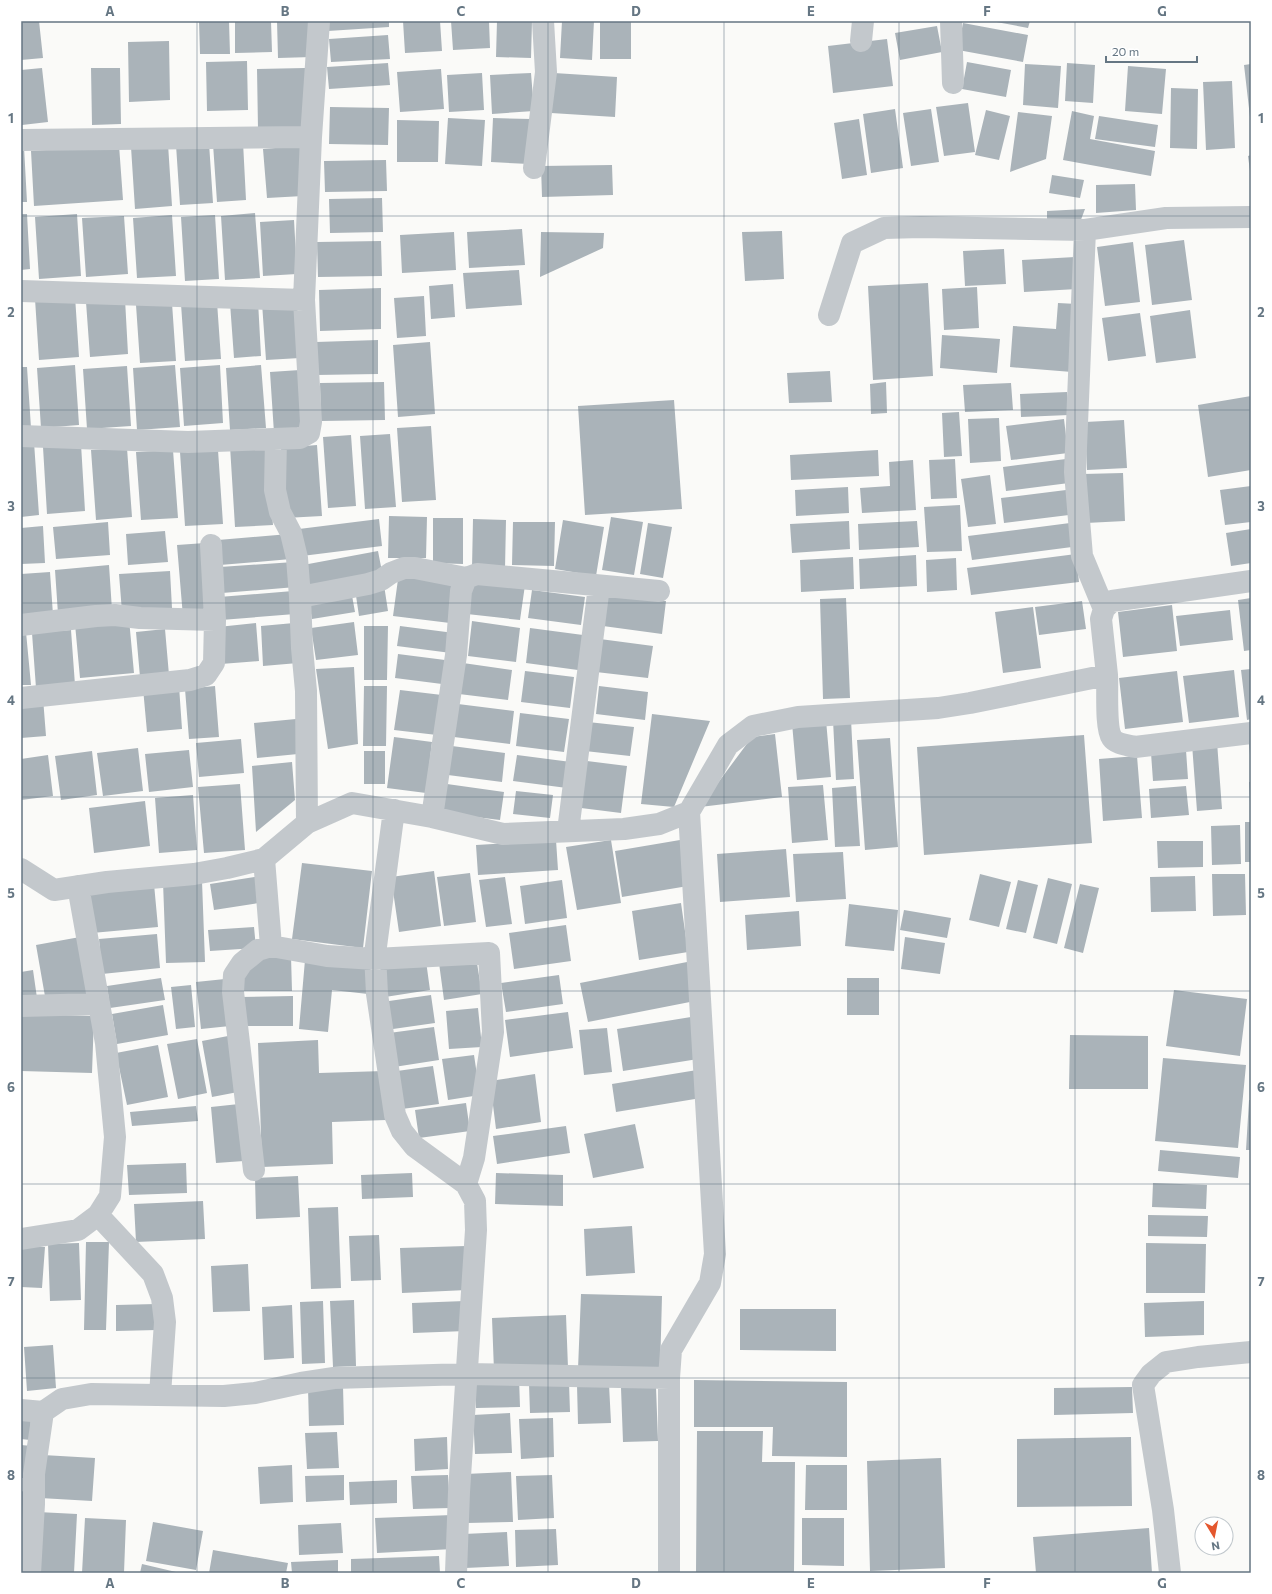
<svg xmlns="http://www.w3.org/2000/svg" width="1272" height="1594" viewBox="0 0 1272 1594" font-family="Commissioner,sans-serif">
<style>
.building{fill:#aab3b9}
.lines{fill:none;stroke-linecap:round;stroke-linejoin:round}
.minor{stroke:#c3c8cc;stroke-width:22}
.grid{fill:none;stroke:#657683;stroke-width:1;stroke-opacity:0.55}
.neatline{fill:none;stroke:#657683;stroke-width:1.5}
.grid-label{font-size:13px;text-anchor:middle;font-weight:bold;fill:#657683}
</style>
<rect width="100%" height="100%" fill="#fafaf8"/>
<path class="building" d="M21,21H39L43,58L21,60Z
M199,21H229L230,54H200Z
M235,21H271L272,52L235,53Z
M277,21H311L312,57L278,58Z
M328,21H389V27L328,31Z
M403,21H440L442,51L405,53Z
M451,21H489L490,48L453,50Z
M497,21H532L531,58L496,57Z
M562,21H594L592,60L560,58Z
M600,21H631V59H600Z
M991,21H1030L1028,28Z
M963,23L1028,35L1023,62L958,50Z
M937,26L942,52L900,60L895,33Z
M388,35L390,59L331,62L329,39Z
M887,39L893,86L833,93L828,46Z
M169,41L170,100L129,102L128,42Z
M247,61L248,110L207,111L206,62Z
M967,62L1011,70L1006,97L962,89Z
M388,63L390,85L329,89L327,67Z
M1067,63L1095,65L1093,103L1065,101Z
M1025,64L1061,66L1058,108L1023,105Z
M1251,64V117H1250L1244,65Z
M1128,66L1166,69L1162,114L1125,111Z
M42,68L48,122L22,125L21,70Z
M91,68H120L121,124L92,125Z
M305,68L306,129H258L257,69Z
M441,69L444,109L400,112L397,72Z
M482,73L484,110L449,112L447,75Z
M531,73L534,111L492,114L490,75Z
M554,73L617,77L615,117L551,113Z
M1232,81L1235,148L1206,150L1203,82Z
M1171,88L1198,89L1197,149L1170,148Z
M968,103L975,152L944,156L936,107Z
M330,107L389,108L388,145L329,144Z
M895,109L903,168L871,173L863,114Z
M931,109L939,162L911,166L903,113Z
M986,110L1010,116L999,160L975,155Z
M1072,111L1094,116L1090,139L1155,151L1151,176L1063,160Z
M1018,112L1052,116L1046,159L1010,172Z
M1099,116L1158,125L1155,147L1095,139Z
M448,118L485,120L482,166L445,164Z
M493,118L531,119L529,164L491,162Z
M859,119L867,175L842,179L834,123Z
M397,120L439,121L438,162H397Z
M243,142L246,200L217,202L213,144Z
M209,143L213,203L180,205L176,145Z
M168,144L172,206L135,209L131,147Z
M119,145L123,200L34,206L31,151Z
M300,146L303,196L267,198L263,149Z
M21,147H24L27,202H21Z
M1251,155V171H1250L1248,156Z
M386,160L387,191L325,192L324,161Z
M612,165L613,195L542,197L541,166Z
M1052,175L1084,180L1080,198L1049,193Z
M1135,184L1136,210L1096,213V185Z
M382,198L383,232L330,233L329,199Z
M1085,209L1079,225L1047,226V211Z
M255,213L260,278L225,280L221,216Z
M21,214H27L30,269L21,270Z
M77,214L81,276L39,279L35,217Z
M172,215L176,276L137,278L133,218Z
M215,215L219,279L185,281L181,217Z
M124,216L128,274L86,277L82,218Z
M294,220L297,274L263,276L260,222Z
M522,229L525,265L469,268L467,232Z
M782,231L784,279L745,281L742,232Z
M454,232L456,270L402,273L400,235Z
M541,232L604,233L603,248L540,277Z
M1184,240L1192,300L1152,305L1145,245Z
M381,241L382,276L318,277L317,242Z
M1133,242L1140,302L1105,306L1097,247Z
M1004,249L1006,284L965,286L963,251Z
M1075,257L1077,289L1024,292L1022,260Z
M519,270L522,305L466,309L463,273Z
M928,283L933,376L873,380L868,286Z
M453,284L455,317L431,319L429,286Z
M977,287L979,328L944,330L942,289Z
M381,288V329L320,331L319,290Z
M75,296L79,357L39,360L35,299Z
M424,296L426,336L397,338L394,298Z
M125,299L128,354L90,357L86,302Z
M258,301L261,356L234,358L230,303Z
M297,301L300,358L266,360L262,303Z
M217,302L221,359L185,361L181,304Z
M172,303L176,361L140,363L136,305Z
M1058,303L1077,304L1072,372L1010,367L1013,326L1056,329Z
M1190,310L1196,358L1156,363L1150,316Z
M1140,313L1146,356L1108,361L1102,318Z
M942,335L1000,339L997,373L940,368Z
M378,340V374L316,375V342Z
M430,342L435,414L398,417L393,345Z
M75,365L79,425L41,428L37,368Z
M175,365L180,427L137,430L133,368Z
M220,365L223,423L184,426L180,368Z
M261,365L266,428L230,430L226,368Z
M127,366L131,426L87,429L83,369Z
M21,367H27L31,428H21Z
M300,370L304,431L274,433L270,372Z
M830,371L832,402L789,403L787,373Z
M384,382L385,420L321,421L320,383Z
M886,382L887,413L871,414L870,384Z
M1011,383L1013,410L965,412L963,385Z
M1067,392L1069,415L1021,417L1020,394Z
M1251,396V470L1208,477L1198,405Z
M674,400L682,509L585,515L578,406Z
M959,412L962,456L944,457L942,413Z
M999,418L1001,461L970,463L968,419Z
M1064,419L1068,453L1011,460L1006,426Z
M1124,420L1127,468L1087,470L1085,422Z
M431,426L436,500L402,502L397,428Z
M390,434L396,507L365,509L360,436Z
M351,435L356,506L328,508L323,437Z
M34,442L39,515L21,517V443Z
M267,443L273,525L235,527L230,446Z
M81,444L85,511L47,514L43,447Z
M317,445L322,516L285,518L281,448Z
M127,448L132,517L96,520L91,450Z
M173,450L178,518L141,520L136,452Z
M218,450L223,524L185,526L180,452Z
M878,450L879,476L791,480L790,455Z
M955,459L957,498L931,499L929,460Z
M1066,459L1069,483L1006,491L1003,467Z
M913,460L916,510L862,513L860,488L890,486L889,462Z
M1123,473L1125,521L1086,523L1083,474Z
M990,475L996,524L968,527L961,479Z
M1251,486V522L1225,525L1220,490Z
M848,487L849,513L796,516L795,490Z
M1066,490L1069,515L1004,523L1001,498Z
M960,505L962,551L927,552L924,507Z
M389,516L427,517L426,558H388Z
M611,517L643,522L634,575L602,570Z
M433,518H463V564L433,563Z
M379,519L382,546L302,556L299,529Z
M473,519L506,520L505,569L472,568Z
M563,520L604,527L596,576L555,569Z
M849,521L850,549L792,553L790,524Z
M917,521L919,547L859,550L858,524Z
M108,522L110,555L56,559L53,527Z
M513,522H555L554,566L512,565Z
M648,523L672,527L663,578L640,574Z
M1070,523L1072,547L972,560L968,536Z
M43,526L45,563L21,564V528Z
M1251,529V563L1231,566L1226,533Z
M165,531L168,562L128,565L126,534Z
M289,534L291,559L220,565L218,540Z
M205,543L211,614L183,617L177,545Z
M378,551L383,577L308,591L303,565Z
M1076,554L1079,582L971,595L967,568Z
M916,555L917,586L860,589L859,559Z
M853,557L854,589L801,592L800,560Z
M956,558L957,590L927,592L926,560Z
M294,562L296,587L222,593L220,567Z
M109,565L112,610L58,614L55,570Z
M170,571L172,608L122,612L119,574Z
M50,572L53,615L21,617V574Z
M399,572L455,579L450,623L393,616Z
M471,578L525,585L520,620L467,614Z
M384,585L388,611L359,616L355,589Z
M351,590L355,612L312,619L308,597Z
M532,590L585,597L581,625L528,618Z
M293,591L295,614L221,620L219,597Z
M607,594L666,601L662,634L603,626Z
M846,598L850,698L823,699L820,599Z
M1251,598V650L1244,651L1238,600Z
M1082,601L1086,629L1039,635L1035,607Z
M1172,605L1177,651L1123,657L1118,612Z
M1033,607L1041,668L1003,673L995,612Z
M1230,610L1233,640L1180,646L1176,616Z
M129,619L134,673L80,678L75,624Z
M472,621L520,628L516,662L468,656Z
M354,622L358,655L316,660L311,628Z
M256,623L259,661L221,664L218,627Z
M294,623L298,663L263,666L261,626Z
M364,626H388L387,680H364Z
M400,626L454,633L451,653L397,646Z
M530,628L583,635L578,670L526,663Z
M165,629L169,675L140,677L136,632Z
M71,630L75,685L36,688L32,633Z
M21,632H26L31,685H21Z
M600,639L653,646L648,678L596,672Z
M398,654L445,660L442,684L395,678Z
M463,663L512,670L508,700L459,694Z
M354,667L358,744L328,749L316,669Z
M1251,669V719L1247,720L1241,670Z
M1234,670L1239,717L1189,723L1183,676Z
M525,671L574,677L570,708L521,702Z
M1177,671L1183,722L1125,729L1119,678Z
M179,686L182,729L147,732L143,688Z
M215,686L219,737L189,739L185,689Z
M364,686H387L386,746H363Z
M599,686L648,692L645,720L596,714Z
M400,690L442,695L437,735L394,730Z
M43,698L46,736L21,738V700Z
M458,704L514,711L510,744L454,737Z
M520,713L569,719L564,752L516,746Z
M652,714L710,721L674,807L641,804Z
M296,719L298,754L257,758L254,723Z
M851,719L854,779L836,780L833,720Z
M826,720L831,777L797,780L792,723Z
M588,722L634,727L630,756L585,751Z
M775,734L782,797L700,807L752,737Z
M1084,735L1092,843L924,855L917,747Z
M394,737L432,742L426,793L387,788Z
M890,738L898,847L865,850L857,740Z
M241,739L244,773L199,777L196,743Z
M1249,741H1251V755H1250Z
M1217,742L1222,809L1197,811L1192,744Z
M452,746L505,753L502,782L448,775Z
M138,748L143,791L103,796L97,753Z
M189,750L193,787L149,792L145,754Z
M1186,750L1188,779L1153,781L1151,753Z
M92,751L97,795L61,800L55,756Z
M364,751H385V784H364Z
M48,755L53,796L21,800V759Z
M517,755L571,762L567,788L513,781Z
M1137,756L1142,818L1103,821L1099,759Z
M587,761L627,766L621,813L581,808Z
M292,762L295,800L256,832L252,766Z
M1249,782H1251V802H1250Z
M240,784L245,850L204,853L198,787Z
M447,784L504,792L500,820L443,813Z
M823,785L828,840L792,843L788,787Z
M856,786L860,846L835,847L832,788Z
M1186,786L1189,815L1151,818L1149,789Z
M516,791L553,795L550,818L513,814Z
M193,795L197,850L159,853L155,798Z
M145,801L150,846L94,853L89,808Z
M1245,822H1251V862H1245Z
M1240,825L1241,864L1212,865L1211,826Z
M556,840L558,870L478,875L476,845Z
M611,840L621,903L577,910L566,847Z
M680,840L688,886L622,897L615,851Z
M1157,841H1203V867L1158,868Z
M786,849L790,897L720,902L717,854Z
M843,852L846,899L796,902L793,854Z
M302,863L372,871L363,948L292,939Z
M434,871L441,926L399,932L391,877Z
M470,873L476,922L444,926L437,877Z
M980,874L1011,882L999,927L969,920Z
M1212,874H1245L1246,915L1213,916Z
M261,876L265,902L214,910L210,884Z
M1195,876L1196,911L1151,912L1150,877Z
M505,877L512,924L486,927L479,880Z
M1048,878L1072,884L1057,944L1033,938Z
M562,880L567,918L525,924L520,886Z
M1018,880L1038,885L1026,933L1006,929Z
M202,881L205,962L166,963L163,882Z
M154,884L158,927L92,933L89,890Z
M1080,884L1099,888L1083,953L1064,948Z
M681,903L688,952L639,960L632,911Z
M849,904L898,910L894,951L845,946Z
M904,910L951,918L947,938L900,930Z
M799,911L801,946L747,950L745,915Z
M566,925L571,961L514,969L509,933Z
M254,927L256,948L210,951L208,930Z
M157,934L160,968L102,974L99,939Z
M80,937L90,994L46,1002L36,945Z
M905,937L945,943L940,974L901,969Z
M268,950L291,956L292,991H241V975Z
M476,957L482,994L444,1000L439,963Z
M305,960L371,966L368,994L332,990L328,1032L299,1029Z
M426,961L430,990L385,997L380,967Z
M687,962L695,1001L588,1022L580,983Z
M33,970L37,998L21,1001V972Z
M559,975L563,1004L506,1012L501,983Z
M161,978L165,1000L110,1008L107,986Z
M847,978H879V1015H847Z
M225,979L230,1026L201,1029L196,982Z
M191,985L195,1027L176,1029L171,987Z
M1174,990L1247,999L1240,1056L1166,1046Z
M431,995L435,1023L386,1030L382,1002Z
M293,996V1026H240V997Z
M163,1005L168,1035L117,1044L112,1014Z
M478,1008L482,1047L449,1049L446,1011Z
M568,1012L573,1048L510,1057L505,1020Z
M21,1014L94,1016L92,1073L21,1071Z
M691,1017L698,1059L623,1071L617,1029Z
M434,1027L439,1060L394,1067L389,1033Z
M607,1028L612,1072L584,1075L579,1030Z
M1070,1035L1148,1036V1089H1069Z
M228,1036L238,1092L212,1097L202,1041Z
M197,1039L207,1093L178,1099L167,1044Z
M318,1040L319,1073L384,1071L386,1120L332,1122L333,1164L262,1167L258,1043Z
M158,1045L168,1097L127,1105L116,1053Z
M474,1055L480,1095L448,1100L442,1059Z
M1163,1058L1246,1065L1238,1148L1155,1141Z
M433,1066L439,1104L402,1109L397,1071Z
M697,1070L701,1098L616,1112L612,1084Z
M535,1074L541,1122L496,1129L490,1081Z
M1249,1100H1251V1150H1246Z
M466,1103L470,1131L419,1138L415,1110Z
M239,1104L244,1161L216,1163L211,1107Z
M196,1106L198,1121L132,1126L130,1112Z
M635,1124L644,1168L593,1178L584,1134Z
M566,1126L570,1153L497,1164L493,1136Z
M1160,1150L1240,1157L1238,1178L1158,1171Z
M186,1163L187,1193L129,1195L127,1165Z
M412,1173L413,1197L362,1199L361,1175Z
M496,1173L563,1175V1206L495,1204Z
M298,1176L300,1217L256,1219L255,1178Z
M1153,1183L1207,1185L1206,1209L1152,1207Z
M203,1201L205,1239L136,1242L134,1204Z
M338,1207L341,1288L311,1289L308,1208Z
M1148,1215L1208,1216L1207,1237L1148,1236Z
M632,1226L635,1273L586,1276L584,1229Z
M379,1235L381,1280L351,1281L349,1236Z
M86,1242H109L106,1330H84Z
M79,1243L81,1300L50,1301L48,1244Z
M1146,1243L1206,1244L1205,1293H1146Z
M21,1246L45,1247L42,1288L21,1287Z
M466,1246L467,1290L402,1293L400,1248Z
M248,1264L250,1311L213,1312L211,1266Z
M581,1294L662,1296L660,1371L578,1369Z
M354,1300L356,1366L333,1367L330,1301Z
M323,1301L325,1363L302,1364L300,1302Z
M465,1301L466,1331L413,1333L412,1303Z
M1204,1301V1335L1145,1337L1144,1303Z
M156,1304L157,1330L116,1331V1305Z
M292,1305L294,1358L264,1360L262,1307Z
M740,1309H836V1351L740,1350Z
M566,1315L568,1368L494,1371L492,1318Z
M53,1345L56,1388L27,1391L24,1347Z
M519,1377L520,1407L476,1408L475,1379Z
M694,1380L847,1382V1457L772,1456L773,1427H694Z
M569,1382L570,1412L530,1413L529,1384Z
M609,1384L611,1423L578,1424L577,1385Z
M343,1386L344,1425L309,1426L308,1388Z
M656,1387L658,1441L623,1442L621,1388Z
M1132,1387L1133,1413L1054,1415V1388Z
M510,1413L512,1453L475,1454L473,1415Z
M21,1417L31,1418L30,1440L21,1439Z
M553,1418L554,1457L521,1459L519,1419Z
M697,1431H763L762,1462H795L794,1573H696Z
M337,1432L339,1468L307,1469L305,1433Z
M447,1437L448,1469L415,1471L414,1439Z
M1131,1437L1132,1506L1017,1507V1439Z
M21,1445L32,1446L29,1478H21Z
M43,1455L95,1458L92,1501L40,1498Z
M941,1458L945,1568L870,1571L867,1461Z
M292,1465L293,1502L260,1504L258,1467Z
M806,1465H847V1510H805Z
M511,1472L513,1522L467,1523L465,1474Z
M344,1475V1500L306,1502L305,1476Z
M448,1475L450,1508L413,1509L411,1476Z
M552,1475L554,1518L518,1520L516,1476Z
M397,1480V1503L350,1505L349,1482Z
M21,1491L31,1493L26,1527H21Z
M38,1512L77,1514L74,1573H34Z
M452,1515L453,1549L377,1553L375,1518Z
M85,1518L126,1520L124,1573H82Z
M802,1518H844V1566L802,1565Z
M153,1522L203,1531L196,1570L146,1561Z
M341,1523L343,1553L299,1555L298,1525Z
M1149,1528L1152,1573H1036L1033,1537Z
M556,1529L558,1565L516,1567L515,1530Z
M507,1532L509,1566L465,1568L464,1534Z
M213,1550L288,1563L286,1573H209Z
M439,1556L440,1573H351V1559Z
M338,1560V1573H292L291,1562Z
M142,1564L176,1572V1573H140Z"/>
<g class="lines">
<path class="minor" d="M951,21L953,83
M861,41L863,21
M21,140L311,137
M534,168L546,72L543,21
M21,291L304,300
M829,315L852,243L884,228L921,227L1085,230
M21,436L188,442L300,438L309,433L311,422L304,300L311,137L319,21
M276,439L275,490L280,512L291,533L297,558L300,597L302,648L306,691L307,823
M300,597L368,584L381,580L391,573L404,568H415L466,578
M1104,609L1082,556L1075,472L1085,230L1166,218L1251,217
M21,625L96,616L115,615L140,618L215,620
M1107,675L1101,619L1104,609L1112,601L1251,581
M21,698L190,680L206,675L214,663L215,620L211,545
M394,810L375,954L377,994L395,1115L402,1131L414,1146L466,1184L475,1201L476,1230L459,1492L456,1573
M432,817L456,655L461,591L466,578L477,574L659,591
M568,831L599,586
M264,859L271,946
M21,869L54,890L107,882L194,874L227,868L264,859L307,823L352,803L432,817L503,834L624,829L659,824L689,812L728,745L753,726L798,717L938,708L970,703L1107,675C1108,688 1105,728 1112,738C1116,744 1128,745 1135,747L1251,733
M21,1006L99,1004
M254,1170L233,992L234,975L242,963L258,950L271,946L327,956L375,959L489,953L493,1032L474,1158L466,1184
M98,1215L153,1274L162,1298L165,1322L160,1395
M21,1239L78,1230L98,1215L110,1196L115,1137L106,1043L78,886
M21,1410L43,1412
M30,1573L34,1504V1474L43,1412L62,1399L91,1394L224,1396L255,1393L301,1383L334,1378L467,1374L669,1378
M669,1573V1378L671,1350L710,1283L715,1254L689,812
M1170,1573L1163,1510L1143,1385L1151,1374L1166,1362L1198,1357L1251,1352"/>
</g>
<path class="grid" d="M197,21V1573M373,21V1573M548,21V1573M724,21V1573M899,21V1573M1075,21V1573M21,216H1251M21,410H1251M21,603H1251M21,797H1251M21,991H1251M21,1184H1251M21,1378H1251"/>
<rect width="1272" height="1594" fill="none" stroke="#ffffff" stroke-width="44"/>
<g transform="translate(1214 1536) rotate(170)"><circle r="19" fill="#ffffff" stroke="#c1c8cd"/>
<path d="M0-3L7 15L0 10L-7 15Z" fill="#e4572e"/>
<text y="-6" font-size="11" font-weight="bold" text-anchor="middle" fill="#657683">N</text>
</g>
<path d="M1106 56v6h91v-6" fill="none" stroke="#657683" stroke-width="2"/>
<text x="1112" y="56" font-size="12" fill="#657683" stroke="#ffffff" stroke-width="3" paint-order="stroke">20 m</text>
<rect x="22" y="22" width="1228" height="1550" class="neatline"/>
<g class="grid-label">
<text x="110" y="16">A</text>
<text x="285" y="16">B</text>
<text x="461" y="16">C</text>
<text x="636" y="16">D</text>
<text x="811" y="16">E</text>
<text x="987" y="16">F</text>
<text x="1162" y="16">G</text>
<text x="11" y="123">1</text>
<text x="1261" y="123">1</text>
<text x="11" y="317">2</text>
<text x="1261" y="317">2</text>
<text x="11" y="511">3</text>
<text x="1261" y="511">3</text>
<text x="11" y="705">4</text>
<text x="1261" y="705">4</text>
<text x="11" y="898">5</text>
<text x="1261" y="898">5</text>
<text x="11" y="1092">6</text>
<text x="1261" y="1092">6</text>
<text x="11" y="1286">7</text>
<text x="1261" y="1286">7</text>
<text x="11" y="1480">8</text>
<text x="1261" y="1480">8</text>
<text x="110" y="1588">A</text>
<text x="285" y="1588">B</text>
<text x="461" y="1588">C</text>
<text x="636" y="1588">D</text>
<text x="811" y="1588">E</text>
<text x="987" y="1588">F</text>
<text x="1162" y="1588">G</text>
</g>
</svg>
